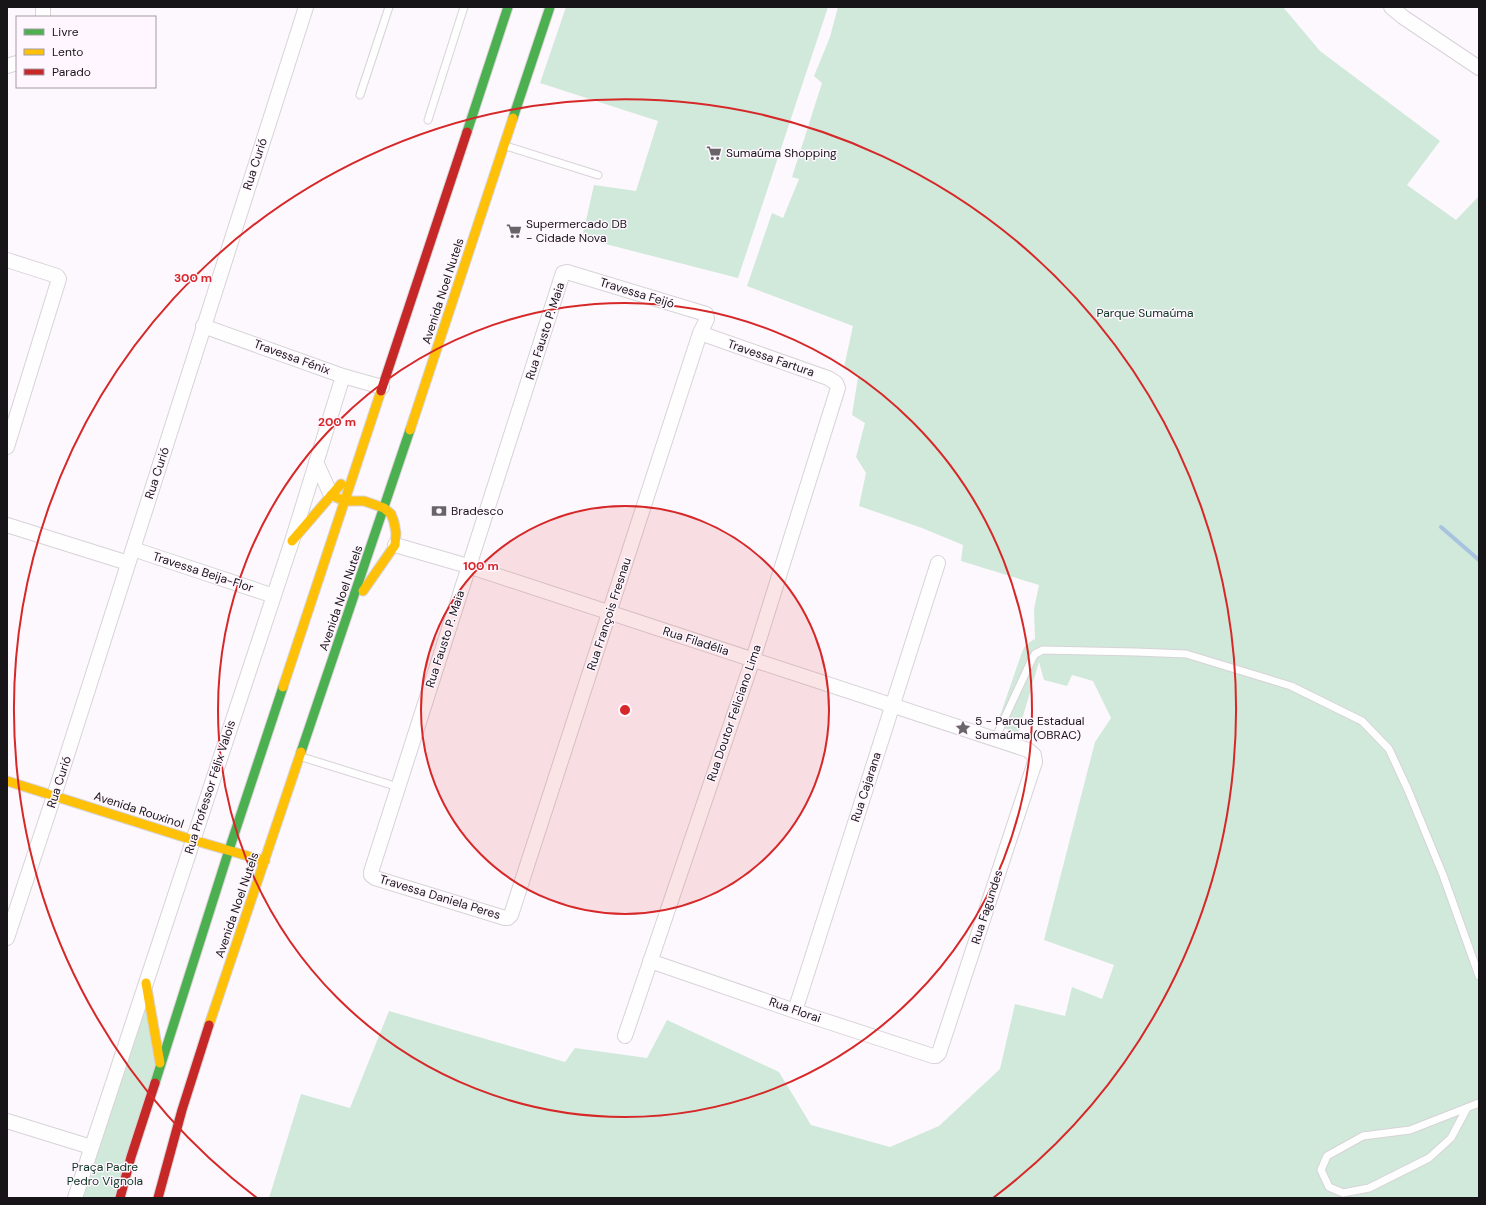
<svg xmlns="http://www.w3.org/2000/svg" width="1486" height="1205" viewBox="0 0 1486 1205" font-family="'DM Sans',sans-serif">
<style>
.green{fill:#d0e9da}
.lines{fill:none;stroke-linecap:round;stroke-linejoin:round}
.stream{stroke:#a7c3df;stroke-width:4}
.lane-casing{stroke:#d7d3d7;stroke-width:9}
.street-casing{stroke:#d7d3d7;stroke-width:16}
.fast-casing{stroke:#d7d3d7;stroke-width:11}
.slow-casing{stroke:#d7d3d7;stroke-width:11}
.jam-casing{stroke:#d7d3d7;stroke-width:11}
.lane{stroke:#fffeff;stroke-width:7}
.street{stroke:#fffeff;stroke-width:14}
.fast{stroke:#4caf50;stroke-width:9}
.slow{stroke:#ffc107;stroke-width:9}
.jam{stroke:#c62828;stroke-width:9}
.ring{fill:none;stroke:#d62828;stroke-width:2}
.labels{text-anchor:middle;stroke-width:3;stroke-linejoin:round;paint-order:stroke}
.poi-label{font-size:12px;fill:#181518;stroke:#fff6ff;text-anchor:start}
.street-label{font-size:12px;fill:#181518;stroke:#fff6ff}
.park-label{font-size:12px;fill:#0a351f;stroke:#fff6ff}
.centre{fill:#d62828;stroke:#fff6ff;stroke-width:2}
.ring-label{font-size:12px;text-anchor:middle;font-weight:bold;fill:#d62828;stroke:#fff6ff;stroke-width:3;stroke-linejoin:round;paint-order:stroke}
</style>
<rect width="100%" height="100%" fill="#fdf8fd"/>
<path class="green" d="M566,7H828L738,278L582,238L594,185L636,191L658,121L540,83Z
M838,7H1283L1320,51L1440,141L1407,185L1456,220L1479,196V1198H269L301,1094L350,1108L389,1011L565,1062L575,1048L647,1058L667,1020L779,1072L811,1125L890,1147L939,1126L1000,1069L1015,1004L1065,1016L1072,987L1102,999L1114,965L1044,940L1095,742L1111,718L1093,681L1072,675L1067,686L1044,680L1039,662L1018,733L995,725L1001,713L1022,652L1025,646L1034,639L1035,641L1034,609L1039,585L961,561L963,545L922,528L859,506L866,473L856,457L865,423L852,415L858,377L844,367L853,326L747,286L772,213L783,218L799,179L792,177L822,83L814,76L830,37Z
M146,983L160,1066L120,1198H75Z"/>
<g class="lines">
<path class="stream" d="M1441,527L1479,560"/>
<g class="lane-casing">
<path id="lane" d="M360,95L389,7
M428,120L464,7
M506,146L598,175
M995,739L1032,659L1035,654L1043,650L1136,652L1186,654L1291,686L1362,721L1389,749L1408,790L1443,875L1479,976
M302,757L398,787
M1467,1108L1451,1138L1429,1158L1369,1188L1343,1193L1329,1187L1321,1170L1327,1156L1363,1136L1410,1130L1479,1103"/>
</g>
<g class="street-casing">
<path id="street" d="M1391,7L1403,17L1479,68
M43,17V7
M7,66L17,63
M7,260L57,276L59,279L7,447
M567,272L706,314L707,319L700,333L511,915L508,918H505L375,878L371,875V872L561,279L563,273Z
M203,326L343,376L382,387
M316,462L331,495
M7,525L128,563
M395,545L468,566L1028,750L1034,755L1035,762L939,1053L936,1056H933L795,1011L650,961
M133,549L274,596
M7,938L54,796L306,7
M795,1011L938,563
M625,1036L753,659L838,388L836,383L828,378L700,333
M7,1121L91,1147
M75,1198L292,541L343,376"/>
</g>
<g class="fast-casing">
<path id="fast" d="M513,118L550,7
M467,132L508,7
M301,752L410,430
M155,1083L229,850L283,687"/>
</g>
<g class="slow-casing">
<path id="slow" d="M410,430L513,118
M331,495L344,501H364L384,508L391,514L394,522L396,533L395,545L363,591
M292,541L341,484
M283,687L381,391
M7,781L193,840L265,861
M146,983L160,1063
M209,1025L301,752"/>
</g>
<g class="jam-casing">
<path id="jam" d="M381,391L467,132
M120,1198L131,1157L155,1083
M158,1198L182,1110L209,1025"/>
</g>
<use href="#lane" class="lane"/>
<use href="#street" class="street"/>
<use href="#fast" class="fast"/>
<use href="#slow" class="slow"/>
<use href="#jam" class="jam"/>
</g>
<circle cx="625" cy="710" r="204" fill="#d62828" fill-opacity=".12"/>
<g class="ring">
<circle cx="625" cy="710" r="204"/>
<circle cx="625" cy="710" r="407"/>
<path d="M257 1198A611 611 0 1 1 993 1198"/>
</g>
<defs>
<g id="supermarket-bare" transform="scale(1.2)"><path d="M-6-5.5h2.5l.6 2H6L4.5 2H-2.5L-4.4-4H-6ZM-1.5 3.2a1.3 1.3 0 1 0 .1 0ZM3 3.2a1.3 1.3 0 1 0 .1 0Z" fill="#686468" stroke="#fff6ff" stroke-width="2.5" paint-order="stroke"/></g>
<g id="bank-bare" transform="scale(1.2)"><path d="M-6-4H6V4H-6ZM0-2.3a2.3 2.3 0 1 0 0 4.6a2.3 2.3 0 1 0 0-4.6Z" fill="#686468" stroke="#fff6ff" stroke-width="2.5" paint-order="stroke"/></g>
<g id="sight-bare" transform="scale(1.2)"><path d="M0-6L1.8-2.2L6-1.7L2.9 1.2L3.7 5.4L0 3.3L-3.7 5.4L-2.9 1.2L-6-1.7L-1.8-2.2Z" fill="#686468" stroke="#fff6ff" stroke-width="2.5" paint-order="stroke"/></g>
</defs>
<g fill-rule="evenodd">
<use href="#supermarket-bare" x="714" y="153"/>
<use href="#supermarket-bare" x="514" y="231"/>
<use href="#bank-bare" x="439" y="511"/>
<use href="#sight-bare" x="963" y="728"/>
</g>
<g class="labels">
<g class="poi-label">
<text x="726" y="157">Sumaúma Shopping</text>
<text x="526" y="228">Supermercado DB<tspan x="526" dy="14">- Cidade Nova</tspan></text>
<text x="451" y="515">Bradesco</text>
<text x="975" y="725">5 - Parque Estadual<tspan x="975" dy="14">Sumaúma (OBRAC)</tspan></text>
</g>
<g class="street-label">
<text transform="translate(255 164) rotate(-72)" y="4">Rua Curió</text>
<text transform="translate(443 291) rotate(-72)" y="4">Avenida Noel Nutels</text>
<text transform="translate(637 293) rotate(17)" y="4">Travessa Feijó</text>
<text transform="translate(545 331) rotate(-72)" y="4">Rua Fausto P. Maia</text>
<text transform="translate(292 357) rotate(20)" y="4">Travessa Fénix</text>
<text transform="translate(771 358) rotate(19)" y="4">Travessa Fartura</text>
<text transform="translate(157 473) rotate(-72)" y="4">Rua Curió</text>
<text transform="translate(203 572) rotate(18)" y="4">Travessa Beija-Flor</text>
<text transform="translate(341 598) rotate(-71)" y="4">Avenida Noel Nutels</text>
<text transform="translate(609 614) rotate(-72)" y="4">Rua François Fresnau</text>
<text transform="translate(445 639) rotate(-72)" y="4">Rua Fausto P. Maia</text>
<text transform="translate(696 641) rotate(18)" y="4">Rua Filadélia</text>
<text transform="translate(734 713) rotate(-71)" y="4">Rua Doutor Feliciano Lima</text>
<text transform="translate(59 782) rotate(-72)" y="4">Rua Curió</text>
<text transform="translate(210 787) rotate(-72)" y="4">Rua Professor Félix Valois</text>
<text transform="translate(866 787) rotate(-72)" y="4">Rua Cajarana</text>
<text transform="translate(139 810) rotate(18)" y="4">Avenida Rouxinol</text>
<text transform="translate(440 897) rotate(17)" y="4">Travessa Daniela Peres</text>
<text transform="translate(237 905) rotate(-71)" y="4">Avenida Noel Nutels</text>
<text transform="translate(987 907) rotate(-72)" y="4">Rua Fagundes</text>
<text transform="translate(795 1010) rotate(19)" y="4">Rua Florai</text>
</g>
<g class="park-label">
<text x="1145" y="317">Parque Sumaúma</text>
<text x="105" y="1171">Praça Padre<tspan x="105" dy="14">Pedro Vignola</tspan></text>
</g>
</g>
<circle cx="625" cy="710" r="6" class="centre"/>
<g class="ring-label">
<text x="193" y="282">300 m</text>
<text x="337" y="426">200 m</text>
<text x="481" y="570">100 m</text>
</g>
<rect width="1486" height="1205" fill="none" stroke="#181518" stroke-width="16"/>
<rect x="16" y="16" width="140" height="72" fill="#fff6ff" stroke="#a39ca3"/>
<rect x="24" y="29" width="20" height="6" fill="#4caf50" stroke="#a39ca3"/>
<text x="52" y="36" font-size="12" fill="#181518">Livre</text>
<rect x="24" y="49" width="20" height="6" fill="#ffc107" stroke="#a39ca3"/>
<text x="52" y="56" font-size="12" fill="#181518">Lento</text>
<rect x="24" y="69" width="20" height="6" fill="#c62828" stroke="#a39ca3"/>
<text x="52" y="76" font-size="12" fill="#181518">Parado</text>
</svg>
